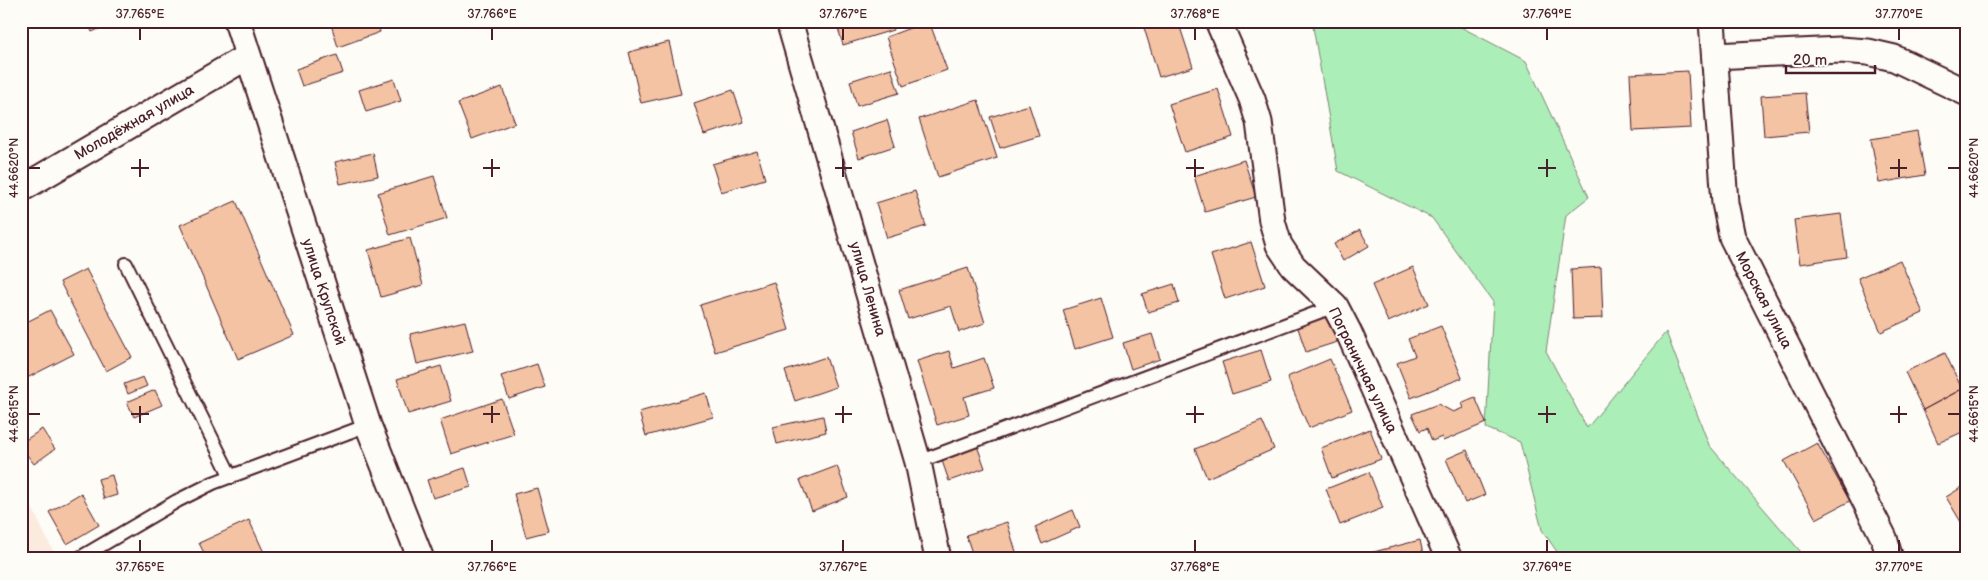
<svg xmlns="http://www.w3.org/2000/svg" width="1988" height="580" viewBox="0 0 1988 580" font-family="'Balsamiq Sans',sans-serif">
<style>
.built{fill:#faebde}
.green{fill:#aceeb8;stroke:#7b8672}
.building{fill:#f4c3a4;stroke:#4a1f2b}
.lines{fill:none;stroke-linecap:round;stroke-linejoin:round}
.lane-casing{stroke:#4a1f2b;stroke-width:16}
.street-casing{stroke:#4a1f2b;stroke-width:29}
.lane{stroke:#fdfcf7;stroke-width:12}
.street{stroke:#fdfcf7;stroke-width:25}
.ticks{fill:none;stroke:#4a1f2b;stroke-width:2}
.labels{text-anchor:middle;stroke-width:4;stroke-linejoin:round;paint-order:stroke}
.street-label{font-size:15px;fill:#4a1f2b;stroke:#fdfcf7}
.neatline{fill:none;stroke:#4a1f2b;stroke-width:2}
.ticks-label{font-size:12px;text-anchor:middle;fill:#4a1f2b}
</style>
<rect width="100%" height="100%" fill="#fdfcf7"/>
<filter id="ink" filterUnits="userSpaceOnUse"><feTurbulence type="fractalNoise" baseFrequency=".02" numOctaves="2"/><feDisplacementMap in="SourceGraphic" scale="10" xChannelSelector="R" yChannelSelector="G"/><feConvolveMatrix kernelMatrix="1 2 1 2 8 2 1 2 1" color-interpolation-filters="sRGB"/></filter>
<g filter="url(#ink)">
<path class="built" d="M21,485L57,559H21Z"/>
<path class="green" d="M1312,21H1455V24L1526,61L1589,197L1566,215L1546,351L1587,428L1666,332L1709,445L1807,559H1562L1542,530L1520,442L1486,428L1493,302L1432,218L1338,171Z"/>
<path class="building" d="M87,21H117L92,32Z
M330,21H377L380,32L338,47Z
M859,21H890L893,30L843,45L838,28Z
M929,21L947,70L903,86L886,37Z
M1142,21H1178L1193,67L1159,77Z
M669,42L681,94L641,103L629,52Z
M337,55L343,73L302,86L296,69Z
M891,68L899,93L857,106L850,81Z
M1688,71L1691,128L1633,131L1630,74Z
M394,79L401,101L366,112L359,90Z
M502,87L515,123L472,139L458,103Z
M1218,89L1233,137L1185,152L1169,104Z
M733,90L744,122L704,135L694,103Z
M1805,93L1809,132L1764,136L1761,96Z
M978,100L997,158L938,177L919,119Z
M1029,105L1039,136L1000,148L990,117Z
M887,120L895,146L859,158L851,132Z
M1917,131L1925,175L1879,183L1871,139Z
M757,151L765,179L721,192L712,164Z
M373,153L378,176L340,184L335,162Z
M1244,160L1256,197L1205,212L1194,176Z
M434,176L447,218L390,235L378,193Z
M915,191L926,226L887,238L876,203Z
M236,201L294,335L238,359L180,225Z
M1841,214L1847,257L1800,264L1794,220Z
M1360,230L1369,246L1343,261L1334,244Z
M410,238L423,285L381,297L368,250Z
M1251,242L1265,286L1225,299L1211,255Z
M1900,260L1923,313L1881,332L1858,278Z
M1413,267L1429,304L1388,322L1372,285Z
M1601,267L1603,318L1573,319L1571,269Z
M968,268L985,323L959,332L951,306L908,319L899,290Z
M86,269L132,357L106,371L60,282Z
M774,282L789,330L715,352L700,305Z
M1174,284L1179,303L1148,312L1142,294Z
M1101,298L1113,337L1075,349L1063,310Z
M50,310L74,354L23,380L21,377V325Z
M1328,315L1337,342L1306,352L1297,325Z
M465,321L473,351L417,364L410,334Z
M1441,326L1462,378L1411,398L1397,363L1415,356L1408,339Z
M1152,334L1160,359L1131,369L1123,343Z
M1261,350L1271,382L1232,394L1222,362Z
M949,351L954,368L984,358L994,388L964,397L969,415L937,425L917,361Z
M1945,353L1962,389L1923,410L1905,372Z
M826,357L836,387L795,401L785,371Z
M1330,359L1352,410L1309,428L1287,377Z
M537,364L545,387L509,399L501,376Z
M441,366L451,401L408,414L397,379Z
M143,377L147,386L128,394L124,384Z
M1962,389L1967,400V430L1938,443L1923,410Z
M155,390L162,405L134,417L127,402Z
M706,393L713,417L646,436L639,412Z
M1475,397L1486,423L1443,441L1442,437L1432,441L1427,428L1420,431L1412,414L1438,404L1453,412L1463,408L1461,403Z
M502,399L514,434L451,454L440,420Z
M823,416L826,432L777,444L773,427Z
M1262,421L1274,449L1207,478L1195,449Z
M42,429L55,449L34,464L21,447V443Z
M1370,429L1381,459L1332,478L1321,448Z
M976,443L985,468L949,481L940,455Z
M1817,443L1850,501L1816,519L1784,461Z
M1467,450L1485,495L1465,503L1446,459Z
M837,466L848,497L812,511L800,480Z
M465,468L471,487L433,498L427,480Z
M1369,472L1383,508L1340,525L1326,489Z
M112,475L117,495L104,499L98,479Z
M1967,484V532L1946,497Z
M537,488L549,531L526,537L514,494Z
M81,493L99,525L67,544L49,512Z
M1073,510L1080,527L1042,544L1035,527Z
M249,520L267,559H207L199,543Z
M1007,522L1017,555L1005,559H974L966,535Z
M1420,540L1424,559H1367L1366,554Z
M521,552L523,559H501Z"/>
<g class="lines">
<g class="lane-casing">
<path id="lane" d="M126,264L231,477
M918,462L1335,306
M78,559L177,501L213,483L368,425"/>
</g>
<g class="street-casing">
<path id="street" d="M237,21L368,425L421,559
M789,21L918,462L938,559
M1218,21L1252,99L1259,122L1272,221L1279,245L1293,266L1335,306L1349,333L1449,559
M1712,21L1725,203L1732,237L1884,538L1890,559
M1715,56L1840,50L1868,52L1894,58L1967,93
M21,189L248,56"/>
</g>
<use href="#lane" class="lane"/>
<use href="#street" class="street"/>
</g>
</g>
<path class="ticks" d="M140,28V40M492,28V40M843,28V40M1195,28V40M1547,28V40M1899,28V40M140,159V177M492,159V177M843,159V177M1195,159V177M1547,159V177M1899,159V177M28,168H40M131,168H149M483,168H500M835,168H852M1186,168H1204M1538,168H1556M1890,168H1907M1948,168H1960M140,406V423M492,406V423M843,406V423M1195,406V423M1547,406V423M1899,406V423M28,414H40M131,414H149M483,414H500M835,414H852M1186,414H1204M1538,414H1556M1890,414H1907M1948,414H1960M140,540V552M492,540V552M843,540V552M1195,540V552M1547,540V552M1899,540V552"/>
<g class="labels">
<g class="street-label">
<text transform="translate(134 122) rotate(-30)" y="5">Молодёжная улица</text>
<text transform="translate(868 289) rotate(74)" y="5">улица Ленина</text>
<text transform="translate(324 292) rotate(72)" y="5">улица Крупской</text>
<text transform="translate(1764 300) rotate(63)" y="5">Морская улица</text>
<text transform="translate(1363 370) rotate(64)" y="5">Пограничная улица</text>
</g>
</g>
<rect width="1988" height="580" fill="none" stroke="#fdfcf7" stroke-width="55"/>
<path d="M1786 65v8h89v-8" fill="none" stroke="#4a1f2b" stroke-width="2.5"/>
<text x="1793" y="65" font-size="15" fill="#4a1f2b" stroke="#fdfcf7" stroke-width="4" paint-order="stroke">20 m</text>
<rect x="28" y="28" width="1932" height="524" class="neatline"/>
<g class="ticks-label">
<text x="140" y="18">37.765°E</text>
<text x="492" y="18">37.766°E</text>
<text x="843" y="18">37.767°E</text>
<text x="1195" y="18">37.768°E</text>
<text x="1547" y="18">37.769°E</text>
<text x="1899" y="18">37.770°E</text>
<text transform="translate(14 168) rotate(-90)" y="4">44.6620°N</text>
<text transform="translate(1974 168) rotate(-90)" y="4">44.6620°N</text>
<text transform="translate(14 414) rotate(-90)" y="4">44.6615°N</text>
<text transform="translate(1974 414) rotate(-90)" y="4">44.6615°N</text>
<text x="140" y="571">37.765°E</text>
<text x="492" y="571">37.766°E</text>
<text x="843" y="571">37.767°E</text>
<text x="1195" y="571">37.768°E</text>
<text x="1547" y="571">37.769°E</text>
<text x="1899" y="571">37.770°E</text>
</g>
</svg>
